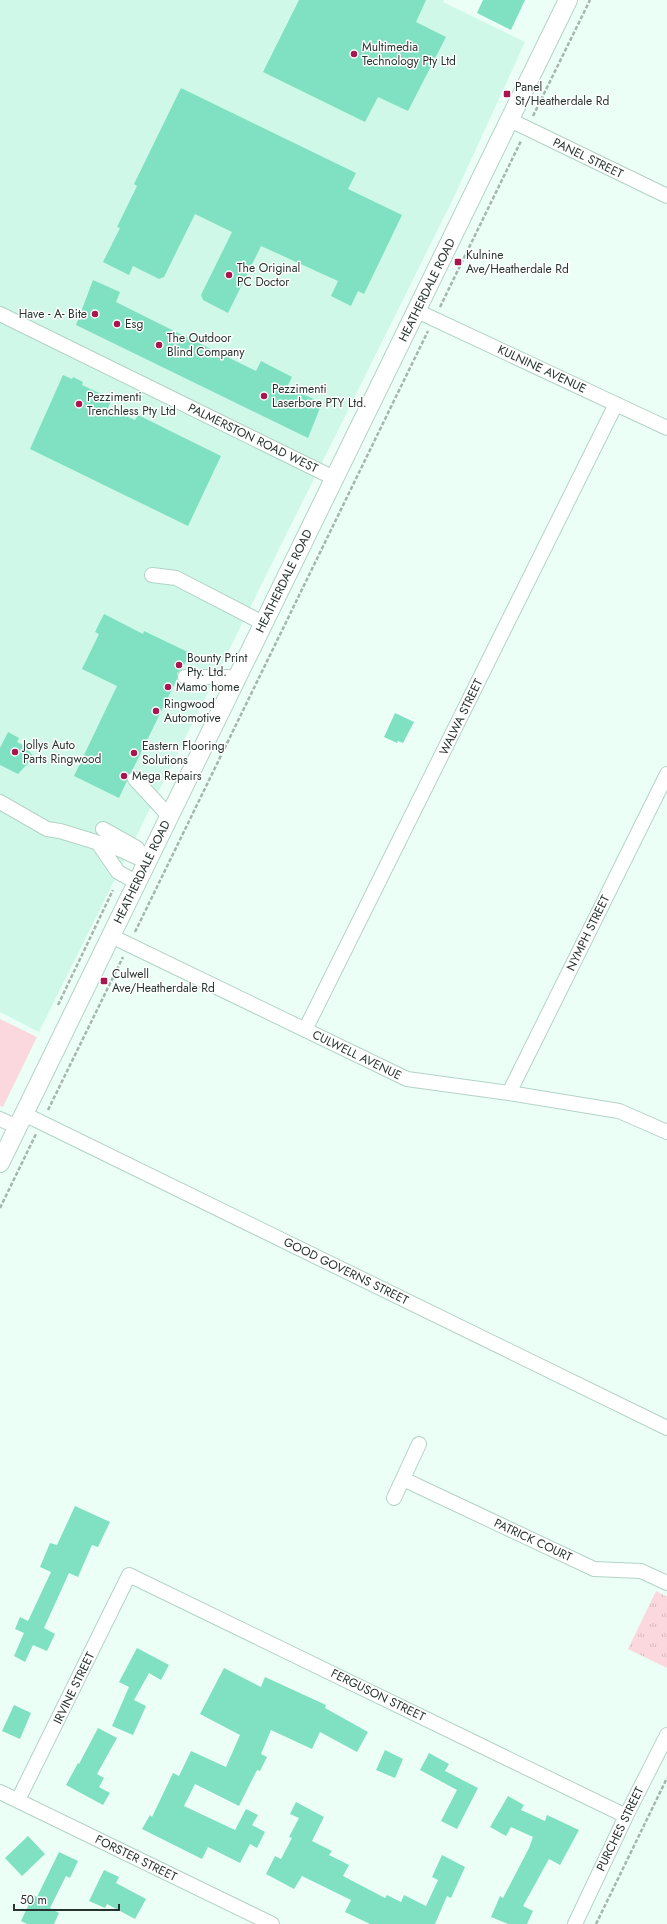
<svg xmlns="http://www.w3.org/2000/svg" width="667" height="1924" viewBox="0 0 667 1924" font-family="Jost,sans-serif">
<style>
.built{fill:#cff8e8}
.grass{fill:#fad8de}
.park{fill:url(#park-tufts)}
.building{fill:#7fe1c1}
.lines{fill:none;stroke-linecap:round;stroke-linejoin:round}
.minor-casing{stroke:#b3d3c7;stroke-width:16}
.major-casing{stroke:#b3d3c7;stroke-width:20}
.path{stroke:#a5b5af;stroke-width:2.5;stroke-dasharray:4 2;stroke-linecap:butt}
.minor{stroke:#fff;stroke-width:14}
.major{stroke:#fff;stroke-width:18}
.poi-dot{fill:#a8164f;stroke:#fff;stroke-width:1.5}
.labels{text-anchor:middle;stroke-width:3;stroke-linejoin:round;paint-order:stroke}
.poi-label{font-size:12px;fill:#27332f;stroke:#fff;text-anchor:start}
.street-label{font-size:12px;fill:#27332f;stroke:#fff}
</style>
<defs>
<pattern id="park-tufts" width="24" height="20" patternUnits="userSpaceOnUse"><rect width="24" height="20" fill="#fad8de"/><path d="M3 7l-1-3M5 7V3M7 7l1-3M15 17l-1-3M17 17v-4M19 17l1-3" fill="none" stroke="#d6babf"/></pattern>
</defs>
<rect width="100%" height="100%" fill="#ecfff7"/>
<path class="built" d="M0,0H444L443,2L525,42L453,199L39,1032L0,1012Z"/>
<path class="grass" d="M0,1019L37,1037L3,1107L0,1106Z"/>
<path class="park" d="M656,1591L667,1597V1668L628,1649Z"/>
<path class="building" d="M299,0H426L416,22L446,37L408,111L378,97L365,122L263,72Z
M483,0H525L511,30L477,13Z
M181,88L356,173L348,189L402,215L364,294L358,291L351,306L331,296L338,281L261,246L228,313L203,300L201,295L232,232L195,214L164,277L159,279L133,266L129,275L103,262L120,228L117,227L137,186L134,184Z
M93,280L120,292L116,302L160,324L256,371L261,361L292,377L287,387L318,401L320,408L308,438L76,325Z
M63,375L72,379L73,377L83,382L82,385L112,399L108,408L135,420L138,415L221,456L188,526L30,449Z
M104,614L143,634L144,631L190,653L182,669L177,673V679L132,771L127,776V781L119,798L74,776L117,686L82,669L99,634L95,632Z
M395,713L414,722L403,743L398,741L397,743L384,737Z
M8,732L19,738L17,742L25,746L34,757L18,774L0,765V748Z
M75,1506L110,1522L98,1547L92,1545L78,1577L69,1573L44,1628L55,1634L47,1651L33,1645L25,1662L14,1656L24,1633L15,1629L20,1617L28,1621L51,1572L40,1567L50,1543L57,1545Z
M137,1648L169,1665L161,1680L149,1673L134,1700L146,1706L133,1735L112,1726L129,1687L119,1682Z
M224,1668L261,1687L265,1677L326,1705L325,1708L368,1732L357,1752L320,1732L312,1749L271,1730L261,1754L267,1757L260,1771L257,1770L239,1806L195,1784L184,1806L235,1830L246,1809L258,1815L252,1825L265,1832L257,1848L250,1844L240,1863L208,1847L202,1859L142,1829L150,1815L152,1817L173,1773L179,1776L191,1751L226,1767L240,1735L200,1714Z
M14,1705L31,1713L20,1739L2,1731Z
M98,1728L117,1738L97,1774L104,1778L99,1787L110,1793L103,1805L66,1785L78,1763L79,1764Z
M385,1750L403,1759L395,1778L376,1770Z
M429,1753L449,1764L445,1771L478,1788L457,1829L441,1821L457,1790L420,1770Z
M508,1796L524,1805L521,1810L545,1821L547,1815L579,1830L560,1865L549,1859L523,1906L533,1911L527,1924H508L491,1917L500,1896L503,1898L529,1848L533,1837L511,1827L506,1836L490,1827Z
M296,1802L324,1817L312,1841L332,1851L329,1855L349,1865L343,1876L385,1898L387,1895L401,1902L404,1895L426,1906L438,1880L432,1877L442,1855L465,1867L451,1898L447,1896L435,1924H370L345,1912L351,1900L302,1876L294,1889L266,1874L275,1856L281,1859L292,1838L289,1837L299,1818L290,1814Z
M28,1836L45,1854L22,1876L5,1858Z
M59,1852L78,1861L70,1878L66,1876L50,1908L59,1913L54,1924H27L21,1921L33,1895L37,1897Z
M104,1870L119,1877L116,1883L146,1899L135,1919L107,1904L105,1908L89,1901Z"/>
<g class="lines">
<g class="minor-casing">
<path id="minor" d="M510,120L667,196
M417,311L667,428
M0,314L334,478
M152,575L176,578L263,623
M185,677H237
M135,779L169,816
M0,802L47,829L60,831L119,849L147,862
M103,829L137,848
M98,843L118,872L136,882
M111,936L407,1079L509,1093L619,1111L667,1132
M305,1030L616,404
M509,1093L667,774
M24,1114L667,1428
M0,1119L17,1127
M403,1479L594,1569L641,1571L667,1583
M394,1498L419,1444
M0,1792L272,1924
M18,1800L129,1575L626,1816
M575,1924L626,1816L667,1735"/>
</g>
<g class="major-casing">
<path id="major" d="M0,1163L568,0"/>
</g>
<path class="path" d="M533,116L590,0
M440,307L521,141
M135,932L428,331
M58,1005L113,890
M48,1110L123,957
M0,1208L36,1134
M596,1924L667,1778"/>
<use href="#minor" class="minor"/>
<use href="#major" class="major"/>
</g>
<g class="poi-dot">
<circle cx="354" cy="54" r="4"/>
<rect x="503" y="90" width="8" height="8" rx="2"/>
<rect x="454" y="258" width="8" height="8" rx="2"/>
<circle cx="229" cy="275" r="4"/>
<circle cx="95" cy="314" r="4"/>
<circle cx="117" cy="324" r="4"/>
<circle cx="159" cy="345" r="4"/>
<circle cx="264" cy="396" r="4"/>
<circle cx="79" cy="404" r="4"/>
<circle cx="179" cy="665" r="4"/>
<circle cx="168" cy="687" r="4"/>
<circle cx="156" cy="711" r="4"/>
<circle cx="15" cy="752" r="4"/>
<circle cx="134" cy="753" r="4"/>
<circle cx="124" cy="776" r="4"/>
<rect x="100" y="977" width="8" height="8" rx="2"/>
</g>
<g class="labels">
<g class="poi-label">
<text x="362" y="51">Multimedia<tspan x="362" dy="14">Technology Pty Ltd</tspan></text>
<text x="515" y="91">Panel<tspan x="515" dy="14">St/Heatherdale Rd</tspan></text>
<text x="466" y="259">Kulnine<tspan x="466" dy="14">Ave/Heatherdale Rd</tspan></text>
<text x="237" y="272">The Original<tspan x="237" dy="14">PC Doctor</tspan></text>
<text x="87" y="318" text-anchor="end">Have - A- Bite</text>
<text x="125" y="328">Esg</text>
<text x="167" y="342">The Outdoor<tspan x="167" dy="14">Blind Company</tspan></text>
<text x="272" y="393">Pezzimenti<tspan x="272" dy="14">Laserbore PTY Ltd.</tspan></text>
<text x="87" y="401">Pezzimenti<tspan x="87" dy="14">Trenchless Pty Ltd</tspan></text>
<text x="187" y="662">Bounty Print<tspan x="187" dy="14">Pty. Ltd.</tspan></text>
<text x="176" y="691">Mamo home</text>
<text x="164" y="708">Ringwood<tspan x="164" dy="14">Automotive</tspan></text>
<text x="23" y="749">Jollys Auto<tspan x="23" dy="14">Parts Ringwood</tspan></text>
<text x="142" y="750">Eastern Flooring<tspan x="142" dy="14">Solutions</tspan></text>
<text x="132" y="780">Mega Repairs</text>
<text x="112" y="978">Culwell<tspan x="112" dy="14">Ave/Heatherdale Rd</tspan></text>
</g>
<g class="street-label">
<text transform="translate(588 158) rotate(26)" y="4">PANEL STREET</text>
<text transform="translate(427 290) rotate(-64)" y="4">HEATHERDALE ROAD</text>
<text transform="translate(542 369) rotate(25)" y="4">KULNINE AVENUE</text>
<text transform="translate(253 438) rotate(26)" y="4">PALMERSTON ROAD WEST</text>
<text transform="translate(284 581) rotate(-64)" y="4">HEATHERDALE ROAD</text>
<text transform="translate(461 717) rotate(-64)" y="4">WALWA STREET</text>
<text transform="translate(142 872) rotate(-64)" y="4">HEATHERDALE ROAD</text>
<text transform="translate(588 933) rotate(-64)" y="4">NYMPH STREET</text>
<text transform="translate(357 1055) rotate(26)" y="4">CULWELL AVENUE</text>
<text transform="translate(346 1271) rotate(26)" y="4">GOOD GOVERNS STREET</text>
<text transform="translate(533 1540) rotate(25)" y="4">PATRICK COURT</text>
<text transform="translate(74 1688) rotate(-64)" y="4">IRVINE STREET</text>
<text transform="translate(378 1695) rotate(26)" y="4">FERGUSON STREET</text>
<text transform="translate(620 1829) rotate(-64)" y="4">PURCHES STREET</text>
<text transform="translate(136 1858) rotate(26)" y="4">FORSTER STREET</text>
</g>
</g>
<path d="M14 1904v6h105v-6" fill="none" stroke="#27332f" stroke-width="2"/>
<text x="20" y="1904" font-size="12" fill="#27332f" stroke="#ffffff" stroke-width="3" paint-order="stroke">50 m</text>
</svg>
